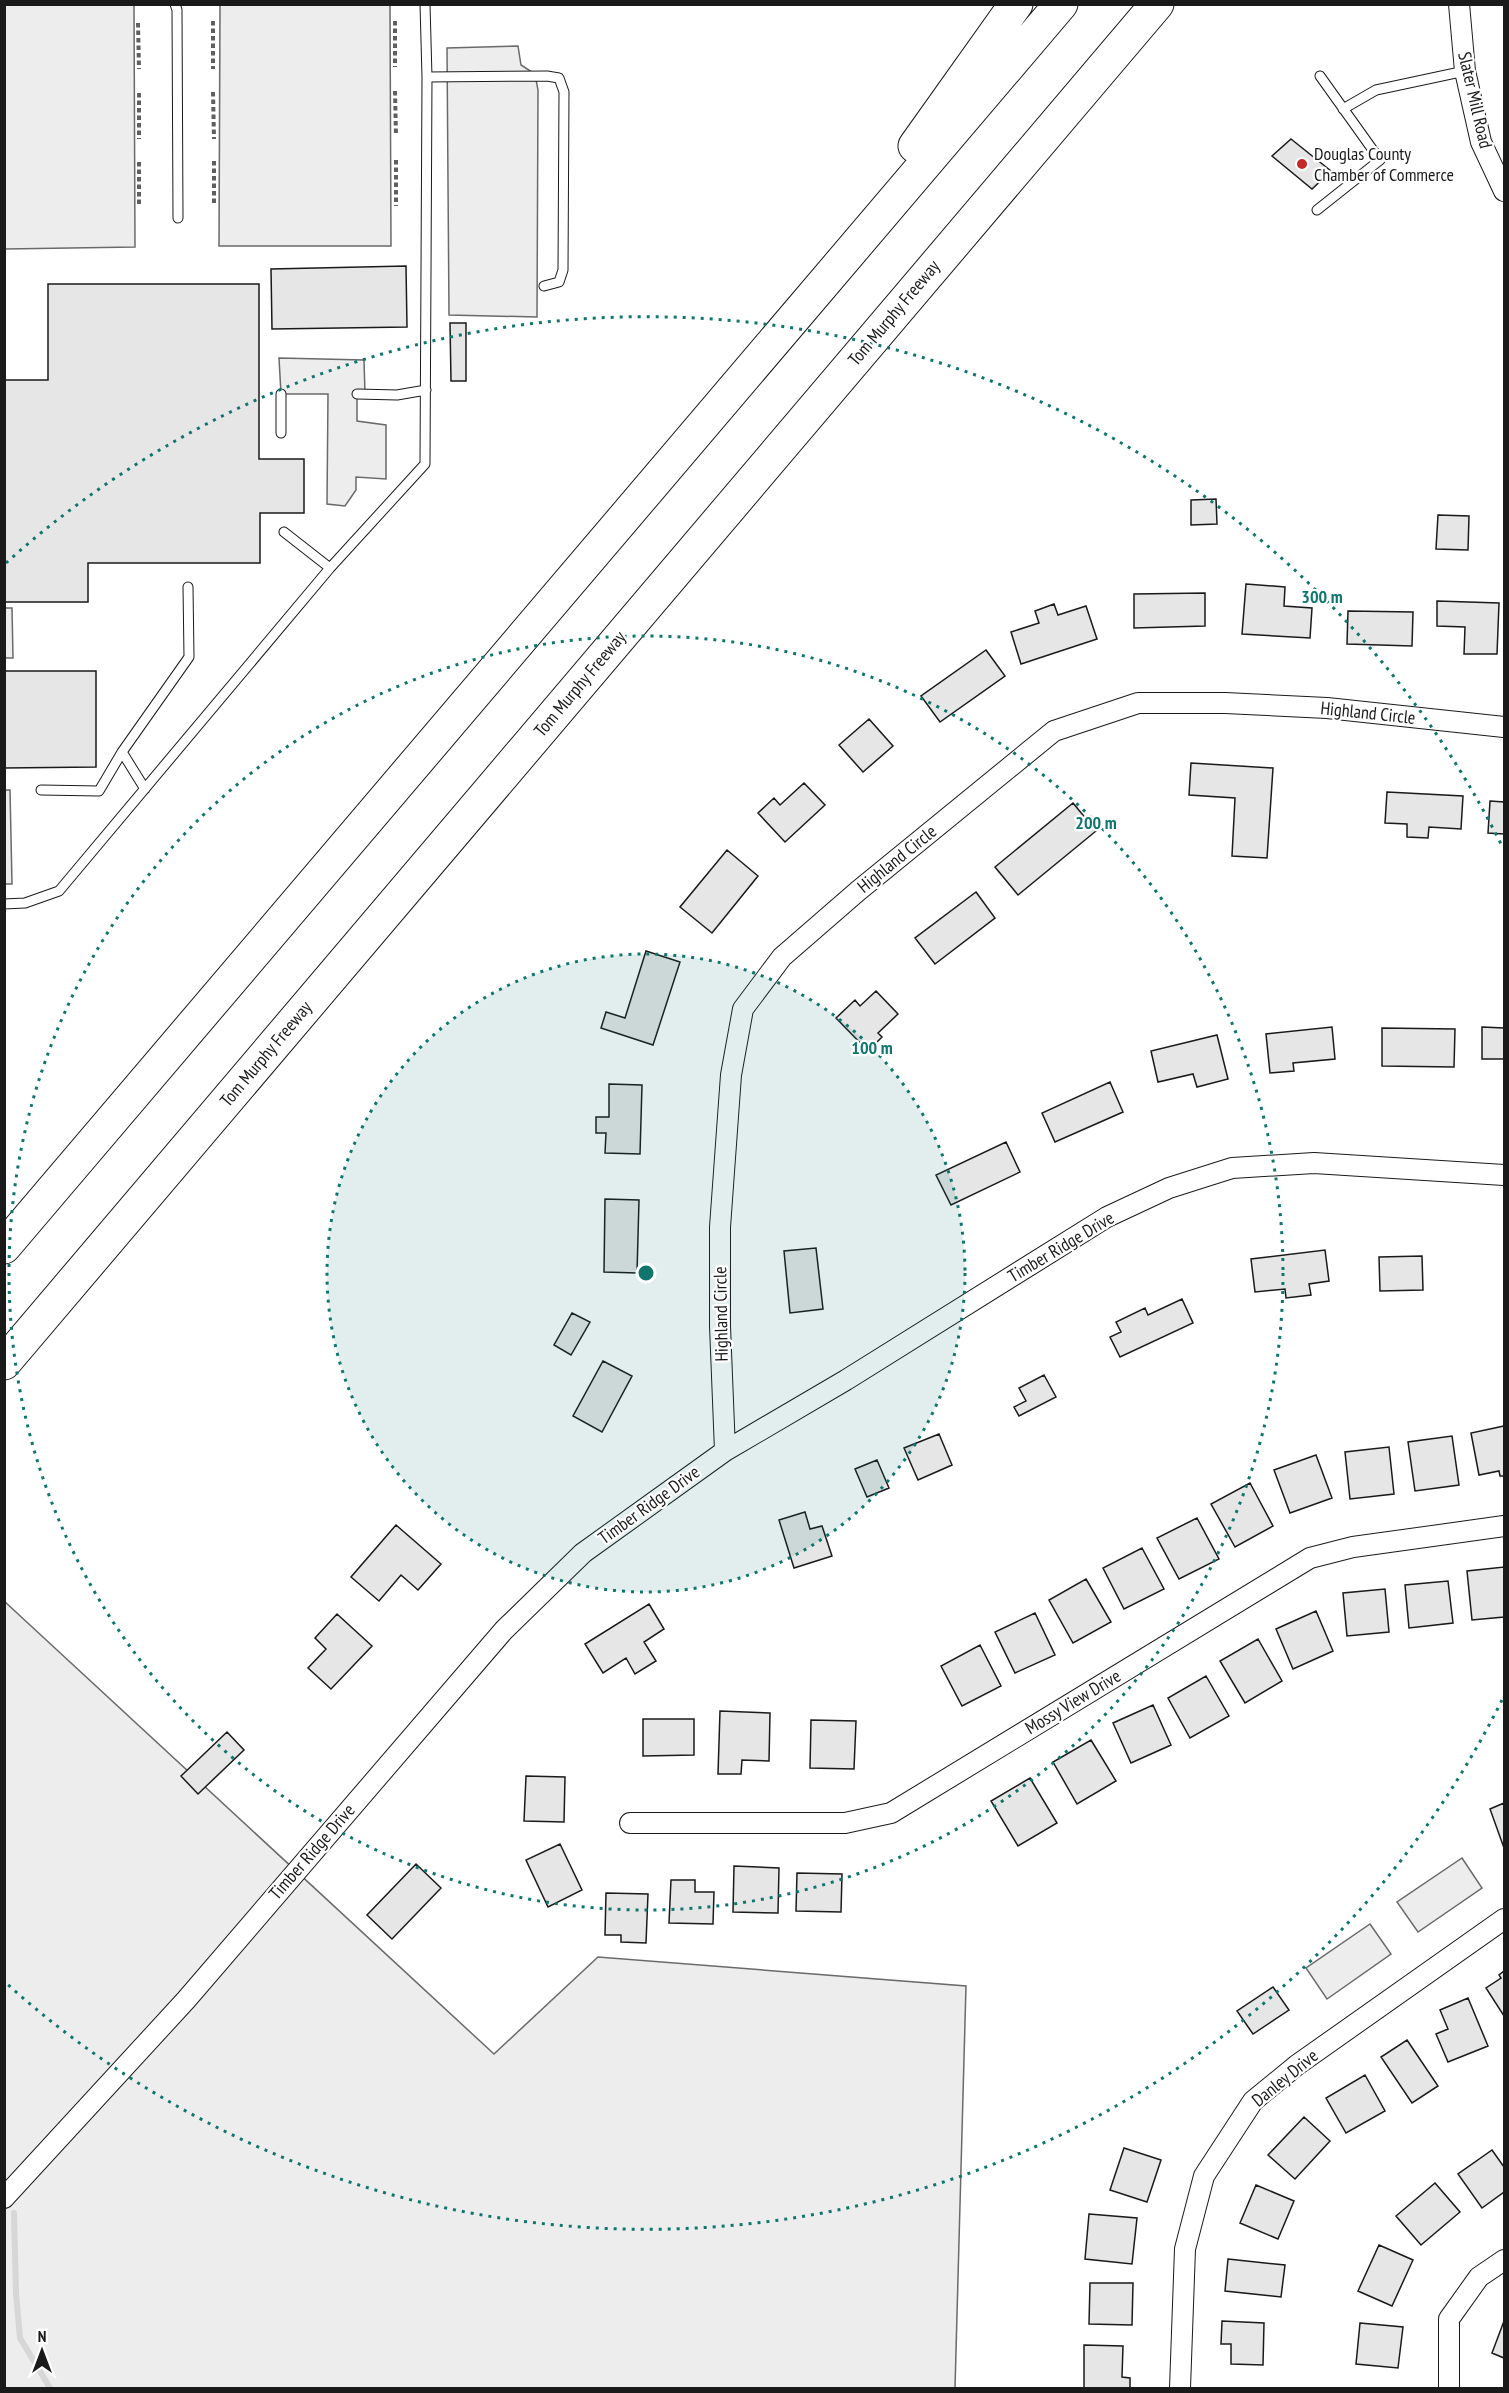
<svg xmlns="http://www.w3.org/2000/svg" width="1509" height="2393" viewBox="0 0 1509 2393" font-family="'PT Sans Narrow',sans-serif">
<style>
.built{fill:#ededed;stroke:#6a6a6a;stroke-width:1.5}
.lines{fill:none;stroke-linecap:round;stroke-linejoin:round}
.stream{stroke:#d7d7d7;stroke-width:6}
.building{fill:#e6e6e6;stroke:#1a1a1a;stroke-width:1.5}
.lane-casing{stroke:#1a1a1a;stroke-width:11}
.street-casing{stroke:#1a1a1a;stroke-width:22}
.highway-casing{stroke:#1a1a1a;stroke-width:35}
.path{stroke:#5f5f5f;stroke-width:4;stroke-dasharray:4.5 3;stroke-linecap:butt}
.lane{stroke:#fff;stroke-width:9}
.street{stroke:#fff;stroke-width:20}
.highway{stroke:#fff;stroke-width:33}
.ring{fill:none;stroke:#0f766e;stroke-width:3;stroke-dasharray:3 6}
.poi-dot{fill:#c62828;stroke:#fff;stroke-width:2}
.labels{text-anchor:middle;stroke-width:4.5;stroke-linejoin:round;paint-order:stroke}
.street-label{font-size:18px;fill:#1a1a1a;stroke:#fff}
.poi-label{font-size:18px;fill:#1a1a1a;stroke:#fff;text-anchor:start}
.centre{fill:#0f766e;stroke:#fff;stroke-width:3}
.ring-label{font-size:18px;text-anchor:middle;font-weight:bold;fill:#0f766e;stroke:#fff;stroke-width:4.5;stroke-linejoin:round;paint-order:stroke}
</style>
<rect width="100%" height="100%" fill="#fff"/>
<path class="built" d="M4,5H134L135,247L5,249Z
M220,5H390L391,246H219Z
M518,46L521,65L535,74L538,90L537,317L449,315L447,48Z
M279,358L364,360L365,394H357V421L386,425V479L356,477V490L345,506L327,504L328,394H281Z
M5,608H12L13,658H5Z
M5,790H10L12,884H5Z
M4,1601L494,2054L598,1957L966,1986L955,2388H5Z
M1462,1858L1482,1888L1418,1932L1397,1902Z
M1370,1924L1391,1954L1327,1999L1306,1968Z"/>
<g class="lines">
<path class="stream" d="M14,2213L16,2293L20,2338L50,2388"/>
</g>
<path class="building" d="M1291,139L1331,171L1312,189L1272,156Z
M406,266L407,327L272,329L271,269Z
M48,284H259V459H304V513H260V563H88V602H4V380H48Z
M450,323H466V381H451Z
M1216,499L1217,524L1191,525V500Z
M1438,515L1469,516L1468,550L1436,549Z
M1246,584L1285,587L1284,606L1312,608L1310,638L1242,634Z
M1205,593V626L1134,628V594Z
M1437,601L1499,603L1497,654H1464L1465,627L1437,626Z
M1054,604L1058,615L1086,606L1097,639L1021,664L1011,632L1039,623L1035,611Z
M1348,611L1413,612L1412,646L1347,644Z
M986,650L1005,676L940,722L921,696Z
M4,671H96V767L4,768Z
M869,719L893,746L863,772L839,745Z
M1191,763L1273,768L1267,858L1232,856L1235,798L1189,795Z
M804,783L825,805L785,842L758,813L774,798L780,805Z
M1387,792L1463,796L1461,829L1429,827L1428,838L1407,837V824L1385,823Z
M1490,801L1504,802V834L1488,833Z
M1073,803L1096,831L1018,895L995,867Z
M727,850L758,876L712,933L680,907Z
M976,892L995,918L935,964L915,938Z
M646,951L680,962L653,1045L601,1028L606,1012L625,1018Z
M876,991L898,1014L878,1033L882,1037L868,1051L836,1018L855,1000L860,1006Z
M1332,1027L1335,1059L1293,1063L1294,1071L1270,1073L1266,1034Z
M1482,1027L1504,1028V1059H1482Z
M1382,1028L1455,1029L1454,1067L1382,1066Z
M1217,1035L1228,1079L1197,1087L1193,1074L1158,1082L1151,1051Z
M1110,1082L1123,1112L1055,1142L1042,1113Z
M609,1084L642,1085L640,1154L605,1153L606,1133H596V1117H609Z
M1006,1142L1020,1172L951,1205L936,1175Z
M605,1199L639,1200L637,1273L604,1272Z
M816,1248L823,1309L790,1313L784,1251Z
M1325,1250L1329,1281L1309,1284L1311,1295L1286,1298L1285,1289L1255,1292L1251,1259Z
M1422,1256L1423,1290L1380,1291L1379,1257Z
M1182,1299L1193,1323L1120,1357L1110,1337L1121,1332L1116,1322L1145,1308L1148,1315Z
M572,1313L590,1322L571,1355L554,1345Z
M603,1361L632,1376L602,1432L573,1416Z
M1044,1375L1056,1397L1019,1416L1014,1407L1026,1401L1019,1388Z
M1504,1426V1476H1500L1499,1471L1479,1475L1471,1433Z
M939,1434L952,1465L918,1480L904,1448Z
M1452,1436L1459,1485L1415,1491L1408,1442Z
M1389,1447L1394,1494L1350,1499L1345,1452Z
M1316,1455L1332,1498L1290,1513L1274,1470Z
M877,1460L889,1488L867,1497L855,1469Z
M1250,1483L1273,1526L1235,1547L1211,1504Z
M805,1512L810,1529L822,1526L832,1556L794,1568L779,1520Z
M1197,1518L1219,1559L1179,1579L1157,1538Z
M396,1525L441,1564L418,1590L401,1575L379,1601L351,1577Z
M1142,1548L1164,1589L1124,1609L1103,1568Z
M1504,1567V1617L1472,1620L1467,1571Z
M1086,1579L1111,1622L1073,1643L1049,1600Z
M1448,1581L1453,1623L1409,1628L1405,1585Z
M1385,1589L1389,1632L1347,1636L1343,1593Z
M649,1604L664,1629L644,1642L656,1661L635,1674L626,1658L603,1673L585,1644Z
M1316,1611L1333,1651L1293,1669L1276,1629Z
M1035,1613L1055,1655L1015,1673L995,1632Z
M337,1614L372,1646L331,1689L308,1668L326,1649L315,1638Z
M1258,1639L1282,1681L1245,1703L1220,1661Z
M980,1645L1001,1686L962,1706L941,1666Z
M1206,1676L1229,1716L1190,1738L1168,1698Z
M1153,1705L1171,1745L1131,1763L1113,1723Z
M720,1711L770,1713L769,1761L742,1760L741,1774H718Z
M643,1719H694V1755L643,1756Z
M811,1720L856,1721L854,1769L810,1768Z
M227,1732L244,1750L198,1794L181,1776Z
M1091,1740L1116,1781L1077,1804L1053,1762Z
M526,1776L565,1777L564,1822L524,1821Z
M1030,1778L1057,1823L1018,1846L991,1801Z
M1504,1803V1848L1490,1809Z
M560,1844L582,1890L548,1907L526,1860Z
M416,1864L441,1888L392,1939L367,1915Z
M734,1866L779,1868L778,1913L733,1912Z
M797,1873L842,1874L841,1912L796,1911Z
M671,1880H695V1892H714L713,1924L669,1923Z
M606,1893L648,1894L646,1943L621,1942V1935H605Z
M1504,1971V2016L1486,1988L1501,1978L1499,1975Z
M1273,1987L1289,2010L1253,2034L1237,2011Z
M1468,1998L1488,2046L1448,2062L1436,2034L1448,2029L1440,2010Z
M1407,2040L1438,2086L1412,2103L1381,2057Z
M1365,2075L1385,2111L1346,2133L1326,2098Z
M1304,2117L1330,2141L1295,2179L1268,2155Z
M1124,2148L1161,2160L1147,2202L1110,2190Z
M1492,2150L1504,2167V2192L1482,2208L1458,2174Z
M1435,2183L1460,2212L1421,2245L1396,2216Z
M1256,2185L1294,2201L1278,2239L1240,2223Z
M1089,2214L1137,2218L1132,2264L1085,2259Z
M1379,2245L1413,2260L1392,2306L1358,2291Z
M1228,2259L1285,2265L1281,2297L1225,2291Z
M1090,2283H1133L1132,2325L1089,2324Z
M1222,2321L1264,2323L1263,2365L1231,2364V2344H1221Z
M1504,2321V2358L1492,2353Z
M1360,2323L1403,2327L1398,2368L1356,2364Z
M1084,2345L1123,2346L1122,2377L1130,2378V2388H1084Z"/>
<g class="lines">
<g class="lane-casing">
<path id="lane" d="M175,4L177,10L178,218
M427,77L547,76L559,78L564,92L563,270L559,282L544,286
M1343,109L1376,90L1465,71
M1317,210L1380,160L1320,76
M281,394V433
M357,394L397,395L426,390
M284,532L330,568
M145,789L122,752L189,657L188,587
M41,790L99,791L122,752
M4,904L25,903L59,891L330,568L425,464L427,77L425,4"/>
</g>
<g class="street-casing">
<path id="street" d="M1459,4L1465,71L1481,142L1504,191
M725,1451L720,1326V1227L731,1075L743,1009L782,957L858,891L1054,731L1138,703H1225L1327,708L1504,727
M630,1823H845L891,1813L1310,1558L1353,1547L1504,1526
M4,2198L186,2000L504,1630L583,1553L725,1451L846,1380L1107,1217L1169,1188L1232,1168L1314,1163L1504,1175
M1180,2388L1185,2249L1204,2176L1253,2101L1297,2065L1504,1919
M1449,2388V2319L1479,2277L1504,2260"/>
</g>
<g class="highway-casing">
<path id="highway" d="M915,146L1016,4
M4,1247L1061,4
M4,1363L1157,4"/>
</g>
<path class="path" d="M213,21V69
M395,21V67
M138,23L139,69
M395,91L396,136
M213,92L214,139
M139,93V139
M396,160V206
M214,161V206
M139,162V207"/>
<use href="#lane" class="lane"/>
<use href="#street" class="street"/>
<use href="#highway" class="highway"/>
</g>
<circle cx="646" cy="1273" r="319" fill="#0f766e" fill-opacity=".12"/>
<g class="ring">
<circle cx="646" cy="1273" r="319"/>
<circle cx="646" cy="1273" r="637"/>
<path d="M1502 1700A956 956 0 0 1 6 1983M6 563A956 956 0 0 1 1502 846"/>
</g>
<circle class="poi-dot" cx="1302" cy="164" r="6"/>
<g class="labels">
<g class="street-label">
<text transform="translate(1475 100) rotate(77)" y="6">Slater Mill Road</text>
<text transform="translate(894 313) rotate(-50)" y="6">Tom Murphy Freeway</text>
<text transform="translate(580 684) rotate(-50)" y="6">Tom Murphy Freeway</text>
<text transform="translate(1368 713) rotate(6)" y="6">Highland Circle</text>
<text transform="translate(897 859) rotate(-39)" y="6">Highland Circle</text>
<text transform="translate(266 1054) rotate(-50)" y="6">Tom Murphy Freeway</text>
<text transform="translate(1061 1247) rotate(-31)" y="6">Timber Ridge Drive</text>
<text transform="translate(721 1314) rotate(-91)" y="6">Highland Circle</text>
<text transform="translate(649 1505) rotate(-36)" y="6">Timber Ridge Drive</text>
<text transform="translate(1073 1702) rotate(-31)" y="6">Mossy View Drive</text>
<text transform="translate(312 1852) rotate(-49)" y="6">Timber Ridge Drive</text>
<text transform="translate(1285 2078) rotate(-39)" y="6">Danley Drive</text>
</g>
<g class="poi-label">
<text x="1314" y="160">Douglas County<tspan x="1314" dy="21">Chamber of Commerce</tspan></text>
</g>
</g>
<circle cx="646" cy="1273" r="9" class="centre"/>
<g class="ring-label">
<text x="1322" y="603">300 m</text>
<text x="1096" y="829">200 m</text>
<text x="872" y="1054">100 m</text>
</g>
<rect width="1509" height="2393" fill="none" stroke="#1a1a1a" stroke-width="12"/>
<g transform="translate(42 2351)" stroke="#ffffff" stroke-width="4.5" paint-order="stroke">
<path d="M0-4.5L10 22L0 15L-10 22Z" fill="#1a1a1a"/>
<text y="-9" font-size="16" font-weight="bold" text-anchor="middle" fill="#1a1a1a">N</text>
</g>
</svg>
